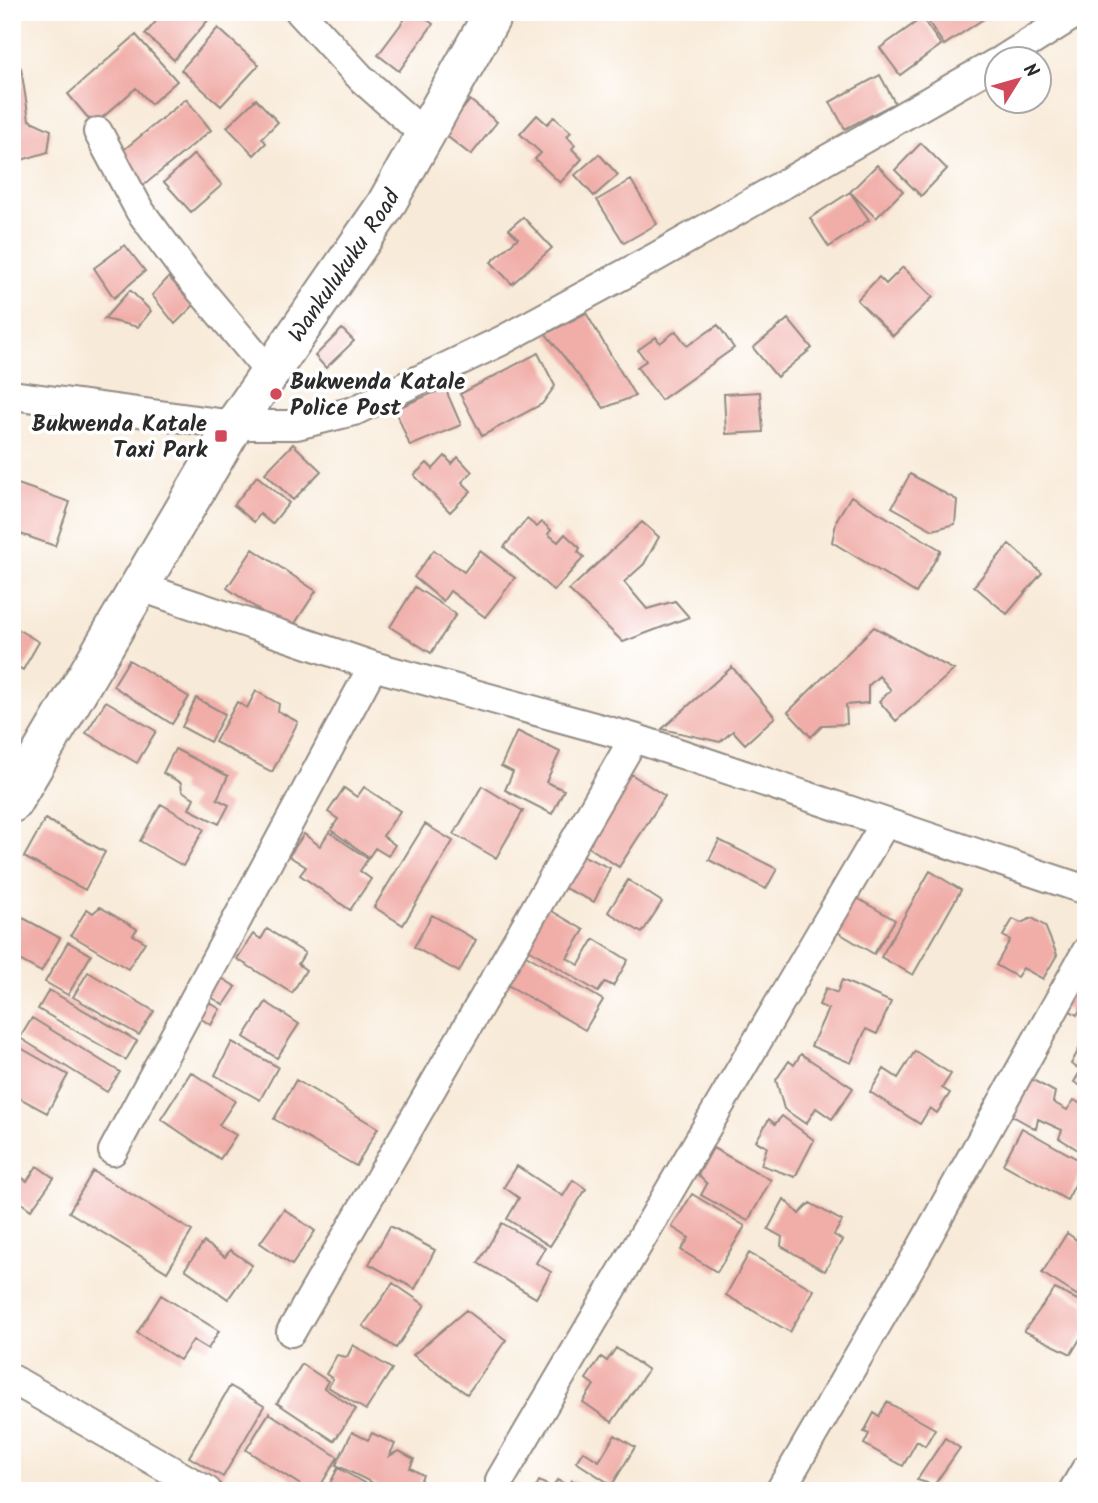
<svg xmlns="http://www.w3.org/2000/svg" width="1098" height="1503" viewBox="0 0 1098 1503" font-family="Kalam,sans-serif">
<style>
.building{fill:#f1aea9}
.lines{fill:none;stroke-linecap:round;stroke-linejoin:round}
.minor-casing{stroke:#928a82;stroke-width:32}
.secondary-casing{stroke:#928a82;stroke-width:42}
.minor{stroke:#fff;stroke-width:28}
.secondary{stroke:#fff;stroke-width:38}
.poi-dot{fill:#d1495b;stroke:#fff;stroke-width:2.5}
.labels{text-anchor:middle;stroke-width:7;stroke-linejoin:round;paint-order:stroke}
.street-label{font-size:23px;fill:#2b2b2b;stroke:#fff}
.poi-label{font-size:23px;font-weight:bold;fill:#2b2b2b;stroke:#fff;text-anchor:start}
</style>
<rect width="100%" height="100%" fill="#fff"/>
<filter id="ink" filterUnits="userSpaceOnUse"><feTurbulence type="fractalNoise" baseFrequency=".0143" numOctaves="2"/><feDisplacementMap in="SourceGraphic" scale="14" xChannelSelector="R" yChannelSelector="G"/><feConvolveMatrix kernelMatrix="1 2 1 2 8 2 1 2 1" color-interpolation-filters="sRGB"/></filter>
<filter id="wash" filterUnits="userSpaceOnUse"><feTurbulence type="fractalNoise" baseFrequency=".00686" numOctaves="4" result="noise"/><feDisplacementMap in="SourceGraphic" scale="28" xChannelSelector="R" yChannelSelector="G"/><feGaussianBlur stdDeviation="1.57" result="paint"/><feColorMatrix in="noise" values="0 0 0 0 0 0 0 0 0 0 0 0 0 0 0 0 0 1.4 0 .05"/><feComposite in="paint" operator="in"/></filter>
<g filter="url(#wash)">
<rect width="100%" height="100%" fill="#f8ead8"/>
<g id="blocks">
<path class="building" d="M164,12H215L174,60L145,34Z
M410,12H417L433,24L399,71L378,55Z
M929,12H985L988,16L944,45L924,15Z
M922,18L941,45L900,75L880,48Z
M218,28L259,65L221,106L181,70Z
M136,35L177,81L151,104L136,88L94,125L68,94Z
M21,68L29,120L51,130L48,152L12,163V72Z
M880,75L895,103L845,129L830,102Z
M186,99L211,130L138,190L121,152Z
M256,99L278,122L262,138L266,143L254,155L227,127Z
M470,100L497,122L471,155L444,134Z
M537,115L547,124L554,117L571,132L567,136L575,145L572,149L582,159L560,183L535,159L541,153L520,134Z
M921,143L947,169L921,196L895,170Z
M194,154L222,185L191,212L164,182Z
M599,154L618,175L594,196L575,175Z
M877,165L903,191L876,218L850,192L869,220L829,247L810,218L850,192Z
M631,180L657,224L624,243L597,200Z
M523,217L552,248L512,284L491,262L518,238L509,229Z
M125,245L145,271L114,298L94,268Z
M903,267L933,297L893,336L857,300L879,277L886,284Z
M169,277L194,305L175,324L152,295Z
M130,290L151,311L138,327L104,319Z
M586,313L635,396L604,408L546,334Z
M788,319L812,348L777,377L753,348Z
M718,325L734,348L661,400L637,367L646,361L638,350L656,337L660,343L676,331L687,346Z
M342,329L354,341L326,368L315,356Z
M538,353L555,386L542,404L482,436L460,394Z
M445,388L461,425L410,446L395,409Z
M760,392L763,432L726,434L724,394Z
M293,444L321,471L293,500L265,473Z
M445,456L452,464L458,457L472,472L462,482L471,491L450,512L414,475L427,463L433,469Z
M910,474L957,500L955,524L933,530L892,507Z
M257,476L289,503L272,524L260,514L254,522L234,505Z
M12,482L70,502L55,546L12,531Z
M851,496L941,550L916,593L832,542L837,519Z
M527,519L537,527L542,522L551,530L548,534L558,542L565,534L580,548L578,552L584,557L554,591L504,547Z
M642,522L659,537L644,564L624,582L647,609L675,601L689,617L623,642L569,590Z
M1009,544L1042,573L1007,614L974,586Z
M253,549L316,591L290,631L227,588Z
M434,550L464,572L480,551L515,578L485,617L450,591L443,601L414,577Z
M415,587L456,614L431,653L390,627Z
M12,626L39,642L23,670L12,664Z
M874,627L954,670L896,721L879,701L891,690L879,676L868,686V703L846,705L847,724L823,725L811,737L788,712Z
M129,660L189,697L172,724L113,686Z
M732,667L775,717L745,744L733,731L720,742L662,729Z
M256,691L279,704L278,711L298,722L272,772L215,742L237,702L247,708Z
M196,698L225,714L210,742L182,727Z
M106,701L156,731L137,763L86,733Z
M517,731L560,752L546,782L564,790L552,814L505,790L513,772L501,766Z
M175,749L228,776L217,799L229,805L219,824L189,809L194,798L182,791L181,783L163,773Z
M631,774L665,796L619,867L584,844Z
M482,786L523,811L496,858L454,834Z
M364,787L400,811L383,836L395,845L388,856L375,848L369,857L331,830L338,819L328,812L344,788L357,797Z
M161,804L204,829L183,866L140,841Z
M45,819L105,852L85,890L24,857Z
M425,824L453,841L403,925L374,907Z
M329,832L368,859L360,871L371,879L350,910L300,875L306,867L289,856L304,834L320,846Z
M719,840L777,869L766,889L709,860Z
M577,853L610,868L594,902L562,887Z
M930,871L961,890L913,975L881,957Z
M628,880L662,902L642,933L608,912Z
M850,894L895,920L874,954L829,927Z
M100,907L137,929L133,935L145,942L128,969L71,935L87,909L93,913Z
M545,907L584,930L567,958L579,965L594,939L628,960L613,986L605,982L598,992L522,945Z
M12,912L60,938L41,972L12,956Z
M432,915L476,940L459,972L414,947Z
M1032,918L1045,926L1057,955L1043,979L1023,968L1017,977L996,965L1010,940L1003,936L1013,919L1021,923Z
M267,929L305,953L298,964L306,970L292,993L237,959L253,934L261,939Z
M68,942L91,955L68,995L45,982Z
M519,951L603,1000L585,1030L501,981Z
M1086,963V1008L1082,1006L1077,1015L1061,1005Z
M209,970L236,987L224,1005L198,989Z
M88,972L154,1011L139,1035L73,997Z
M842,980L891,1002L877,1034L866,1029L851,1063L811,1046L828,1009L819,1005L826,988L837,993Z
M49,990L137,1041L126,1060L38,1009Z
M199,996L220,1009L211,1025L190,1012Z
M266,1002L299,1024L277,1058L244,1037Z
M32,1018L120,1072L107,1092L20,1038Z
M232,1042L278,1067L260,1100L215,1075Z
M1083,1042L1086,1044V1089L1074,1082L1081,1070L1071,1064Z
M12,1043L68,1075L47,1113L12,1094Z
M915,1051L951,1074L942,1088L950,1093L937,1113L930,1108L920,1124L870,1092L884,1069L898,1078Z
M801,1054L853,1088L832,1119L816,1108L806,1124L784,1109L776,1080L789,1061L794,1065Z
M191,1072L235,1101L219,1125L236,1135L220,1159L161,1119Z
M1022,1074L1055,1092L1053,1102L1067,1110L1074,1100L1086,1107V1155L1059,1138L1062,1130L1038,1119L1036,1129L1002,1110Z
M296,1080L378,1128L356,1166L274,1119Z
M782,1116L814,1140L795,1177L761,1165L767,1147L756,1141L769,1119L775,1124Z
M1022,1128L1086,1164L1067,1200L1003,1164Z
M713,1148L771,1180L748,1221L701,1195L707,1184L698,1175Z
M37,1166L54,1178L31,1210L12,1196V1171L27,1181Z
M517,1166L563,1196L573,1180L586,1189L550,1246L507,1219L519,1198L504,1187Z
M93,1171L192,1231L167,1272L69,1212Z
M692,1194L745,1226L717,1272L681,1250L689,1238L672,1227Z
M784,1199L799,1214L810,1203L842,1221L834,1235L842,1240L825,1271L781,1246L782,1237L768,1229Z
M284,1209L315,1231L292,1265L260,1243Z
M502,1223L545,1248L536,1263L551,1272L536,1298L478,1263Z
M390,1226L435,1250L415,1289L369,1264Z
M1067,1233L1078,1241L1082,1235L1086,1238V1301L1042,1273Z
M204,1242L225,1257L230,1250L252,1265L228,1299L185,1269Z
M749,1253L814,1290L790,1332L726,1295Z
M393,1283L425,1305L396,1348L363,1326Z
M1055,1289L1086,1304V1329L1071,1354L1024,1331Z
M161,1295L219,1331L208,1349L193,1340L180,1360L137,1333Z
M466,1310L506,1340L467,1394L413,1355Z
M353,1345L392,1369L366,1410L328,1387L333,1379L326,1374L337,1355L347,1357Z
M616,1348L648,1370L612,1422L583,1402L594,1385L586,1379L601,1357L607,1361Z
M302,1364L328,1381L324,1388L356,1409L334,1441L277,1403Z
M230,1386L264,1406L223,1477L189,1457Z
M887,1402L935,1429L925,1446L917,1441L903,1466L864,1444L869,1434L864,1432L874,1413L879,1416Z
M269,1413L338,1457L317,1491H310L246,1450Z
M352,1432L368,1440L372,1433L395,1444L389,1456L399,1451L414,1459L410,1468L423,1475L416,1491H389L336,1465Z
M615,1435L635,1447L612,1485L576,1462L583,1451L599,1461Z
M945,1438L960,1448L934,1485L917,1480Z
M338,1468L378,1491H326Z
M557,1480L569,1486L572,1480L594,1491H534L539,1481L553,1488Z"/>
</g>
</g>
<g filter="url(#ink)">
<use href="#blocks" fill-opacity="0" stroke="#928a82" stroke-width="2"/>
<g class="lines">
<g class="minor-casing">
<path id="minor" d="M300,12L361,78L425,135
M1002,60L1078,12
M98,132L140,211L186,273L270,373
M12,395L234,425H297L354,411L501,341L656,257L996,63
M138,586L373,666L634,738L1086,890
M113,1151L373,666
M291,1332L634,738
M12,1379L207,1491
M500,1480L885,823
M780,1491L920,1250L1086,952
M1073,1491L1086,1469"/>
</g>
<g class="secondary-casing">
<g id="secondary">
<path id="s1" d="M12,803L234,425L385,206L494,12"/>
</g>
</g>
<use href="#minor" class="minor"/>
<use href="#secondary" class="secondary"/>
</g>
</g>
<g class="poi-dot">
<circle cx="276" cy="394" r="7"/>
<rect x="214" y="429" width="14" height="14" rx="3.5"/>
</g>
<g class="labels">
<g class="street-label">
<text dy="8" stroke="none"><textPath href="#s1" startOffset="632">Wankulukuku Road</textPath></text>
</g>
<g class="poi-label">
<text x="290" y="389">Bukwenda Katale<tspan x="290" dy="26">Police Post</tspan></text>
<text x="207" y="431" text-anchor="end">Bukwenda Katale<tspan x="207" dy="26">Taxi Park</tspan></text>
</g>
</g>
<rect width="1098" height="1503" fill="none" stroke="#fff" stroke-width="42"/>
<g transform="translate(1018 80) rotate(53)"><circle r="33" fill="#ffffff" stroke="#aaaaaa" stroke-width="2"/>
<path d="M0-5L12 26L0 18L-12 26Z" fill="#d1495b"/>
<text y="-10" font-size="19" font-weight="bold" text-anchor="middle" fill="#2b2b2b">N</text>
</g>
</svg>
